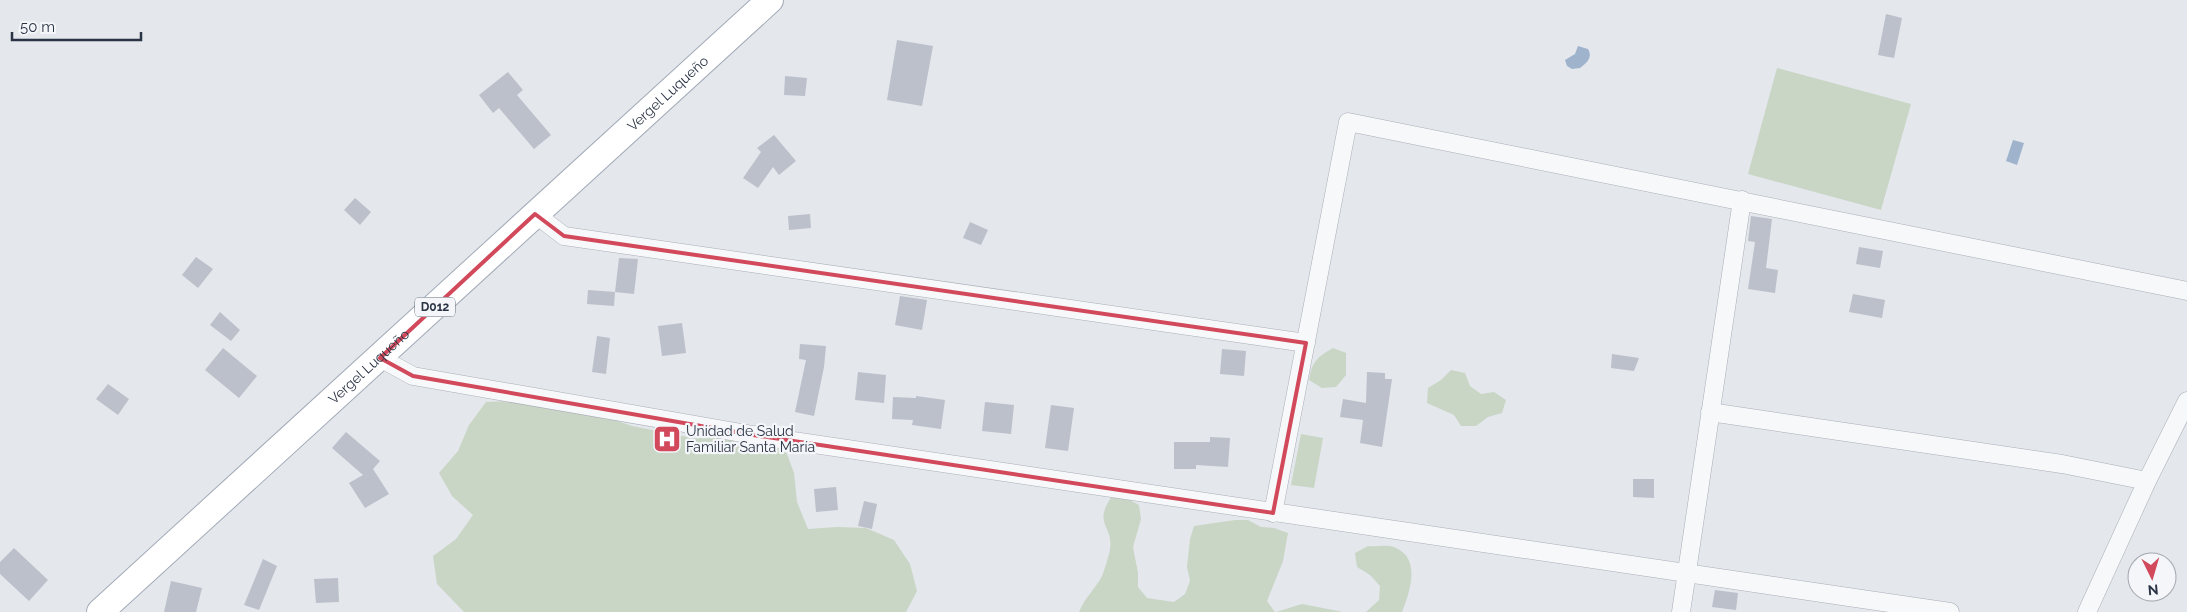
<svg xmlns="http://www.w3.org/2000/svg" width="2187" height="612" viewBox="0 0 2187 612" font-family="Raleway,sans-serif">
<style>
.green{fill:#c9d6c5}
.water{fill:#9fb4cc}
.building{fill:#bbc0ca}
.lines{fill:none;stroke-linecap:round;stroke-linejoin:round}
.minor-casing{stroke:#a9aeb7;stroke-width:19}
.primary-casing{stroke:#a3abb8;stroke-width:28}
.minor{stroke:#f7f8fa;stroke-width:18}
.primary{stroke:#fff;stroke-width:26}
.marked{fill:none;stroke:#d1495b;stroke-width:4;stroke-linejoin:round}
.labels{text-anchor:middle;stroke-width:4.5;stroke-linejoin:round;paint-order:stroke}
.shield{fill:#f4f6f9;stroke:#676e7b;stroke-width:1}
.shield-label{font-size:12px;font-weight:bold;fill:#2b3445}
.street-label{font-size:14px;fill:#2b3445;stroke:#f4f6f9}
.poi-label{font-size:14px;fill:#2b3445;stroke:#f4f6f9;text-anchor:start}
</style>
<rect width="100%" height="100%" fill="#e4e7ec"/>
<path class="green" d="M1777,68L1911,104L1881,210L1748,174Z
M1333,348L1346,353V375L1336,387L1322,388L1309,380C1312,362 1317,357 1333,348Z
M1451,370L1465,373L1470,386L1481,394L1494,392L1506,400L1502,413L1488,417L1476,426H1461L1454,415L1427,403L1428,388L1441,380Z
M513,401L603,416L632,426L693,438H721L750,445L784,446L794,473L797,502L808,529L837,527L866,528L894,540L910,564L917,591L906,612H464L437,584L433,556L456,539L473,515L452,496L439,473L458,451L469,425L486,402Z
M1301,434L1323,438L1314,488L1291,485Z
M1112,496L1126,498L1139,505L1141,519L1133,547L1138,573V587L1147,598L1174,602L1185,594L1190,581L1187,567L1190,539L1194,526L1235,520H1248L1261,527L1274,528L1288,533L1283,561L1267,601L1275,612H1079C1085,597 1096,588 1102,576C1105,569 1108,558 1110,550C1114,525 1092,525 1112,496Z
M1368,546C1376,547 1388,544 1396,548C1421,559 1410,592 1402,612H1366L1379,600L1380,586L1370,575L1357,567L1355,553Z
M1302,604L1343,612H1276Z"/>
<path class="water" d="M1578,46L1588,49C1593,57 1587,63 1580,68L1572,69L1567,66L1565,60L1575,54Z
M2013,140L2024,143L2017,165L2006,161Z"/>
<path class="building" d="M1886,14L1902,18L1894,58L1878,55Z
M897,40L933,46L922,106L887,100Z
M508,72L523,90L517,95L551,135L534,149L499,108L493,113L479,95Z
M785,76L807,78L805,96L784,95Z
M774,135L796,161L779,175L773,167L758,188L743,178L761,152L757,148Z
M355,198L371,212L360,225L344,210Z
M810,214L811,228L789,230L788,216Z
M1751,216L1772,219L1766,268L1778,270L1775,293L1748,289L1755,242L1748,241Z
M970,222L988,230L981,245L963,238Z
M1859,247L1883,251L1880,268L1856,264Z
M196,257L213,269L198,288L182,275Z
M619,258L638,259L634,294L615,292Z
M588,290L615,292L614,306L587,304Z
M1853,294L1885,300L1882,318L1849,312Z
M900,296L927,300L922,330L895,325Z
M220,312L240,330L231,341L210,325Z
M682,323L686,353L662,356L658,326Z
M597,336L610,338L606,374L592,372Z
M800,344L826,346L824,367L814,416L795,412L806,360L799,359Z
M223,348L257,376L239,398L205,370Z
M1222,349L1246,351L1244,376L1220,374Z
M1612,354L1639,358L1634,371L1611,368Z
M858,372L886,375L884,403L855,400Z
M1367,372L1385,373V379H1392L1382,447L1360,443L1363,420L1340,417L1343,399L1366,403Z
M108,384L129,399L118,415L96,399Z
M916,396L945,400L941,429L912,425L913,420L892,419L893,397L916,398Z
M985,402L1014,405L1011,434L982,431Z
M1051,405L1074,408L1068,451L1045,448Z
M346,432L380,461L373,469L389,494L365,508L349,483L363,475L332,448Z
M1210,437L1230,438L1228,467L1196,465V469H1174V442H1210Z
M1633,479H1654V498L1633,497Z
M836,487L838,510L816,512L814,489Z
M864,501L877,504L872,529L858,526Z
M14,548L48,580L29,601L0,574V562Z
M263,559L277,566L259,610L244,605Z
M338,578L339,602L316,603L314,579Z
M171,581L202,588L196,612H164Z
M1715,590L1738,593L1736,610L1712,607Z"/>
<g class="lines">
<g class="minor-casing">
<path id="minor" d="M535,214L564,236L1306,343
M380,358L413,376L753,435L1950,612
M1710,412L2062,464L2147,481
M1273,513L1348,122L2187,291
M1681,612L1742,200
M2087,612L2147,481L2187,401"/>
</g>
<g class="primary-casing">
<g id="primary">
<path id="s1" d="M100,612L770,0"/>
</g>
</g>
<use href="#minor" class="minor"/>
<use href="#primary" class="primary"/>
</g>
<path class="marked" d="M535,214L564,236L1306,343L1273,513L753,435L413,376L380,358Z"/>
<defs>
<g id="hospital-square" transform="scale(1.4375)"><rect x="-9" y="-9" width="18" height="18" rx="4" fill="#d1495b" stroke="#f4f6f9"/><path d="M-5-5h3v3.5h4V-5h3V5h-3V1.5h-4V5h-3Z" fill="#fff"/></g>
</defs>
<g fill-rule="evenodd">
<use href="#hospital-square" x="667" y="439"/>
</g>
<g class="labels">
<rect class="shield" x="415" y="297.5" width="40" height="19" rx="4"/>
<g class="shield-label">
<text x="435" y="311">D012</text>
</g>
<g class="street-label">
<text dy="5" stroke="none"><textPath href="#s1" startOffset="769">Vergel Luqueño</textPath></text>
<text dy="5" stroke="none"><textPath href="#s1" startOffset="364">Vergel Luqueño</textPath></text>
</g>
<g class="poi-label">
<text x="686" y="436">Unidad de Salud<tspan x="686" dy="16">Familiar Santa María</tspan></text>
</g>
</g>
<g transform="translate(2152 577) rotate(175)"><circle r="24" fill="#f4f6f9" stroke="#a4a8b1"/>
<path d="M0-4L9 19L0 12L-9 19Z" fill="#d1495b"/>
<text y="-8" font-size="14" font-weight="bold" text-anchor="middle" fill="#2b3445">N</text>
</g>
<path d="M12 32v8h129v-8" fill="none" stroke="#2b3445" stroke-width="2.5"/>
<text x="20" y="32" font-size="15" fill="#2b3445" stroke="#f4f6f9" stroke-width="4" paint-order="stroke">50 m</text>
</svg>
